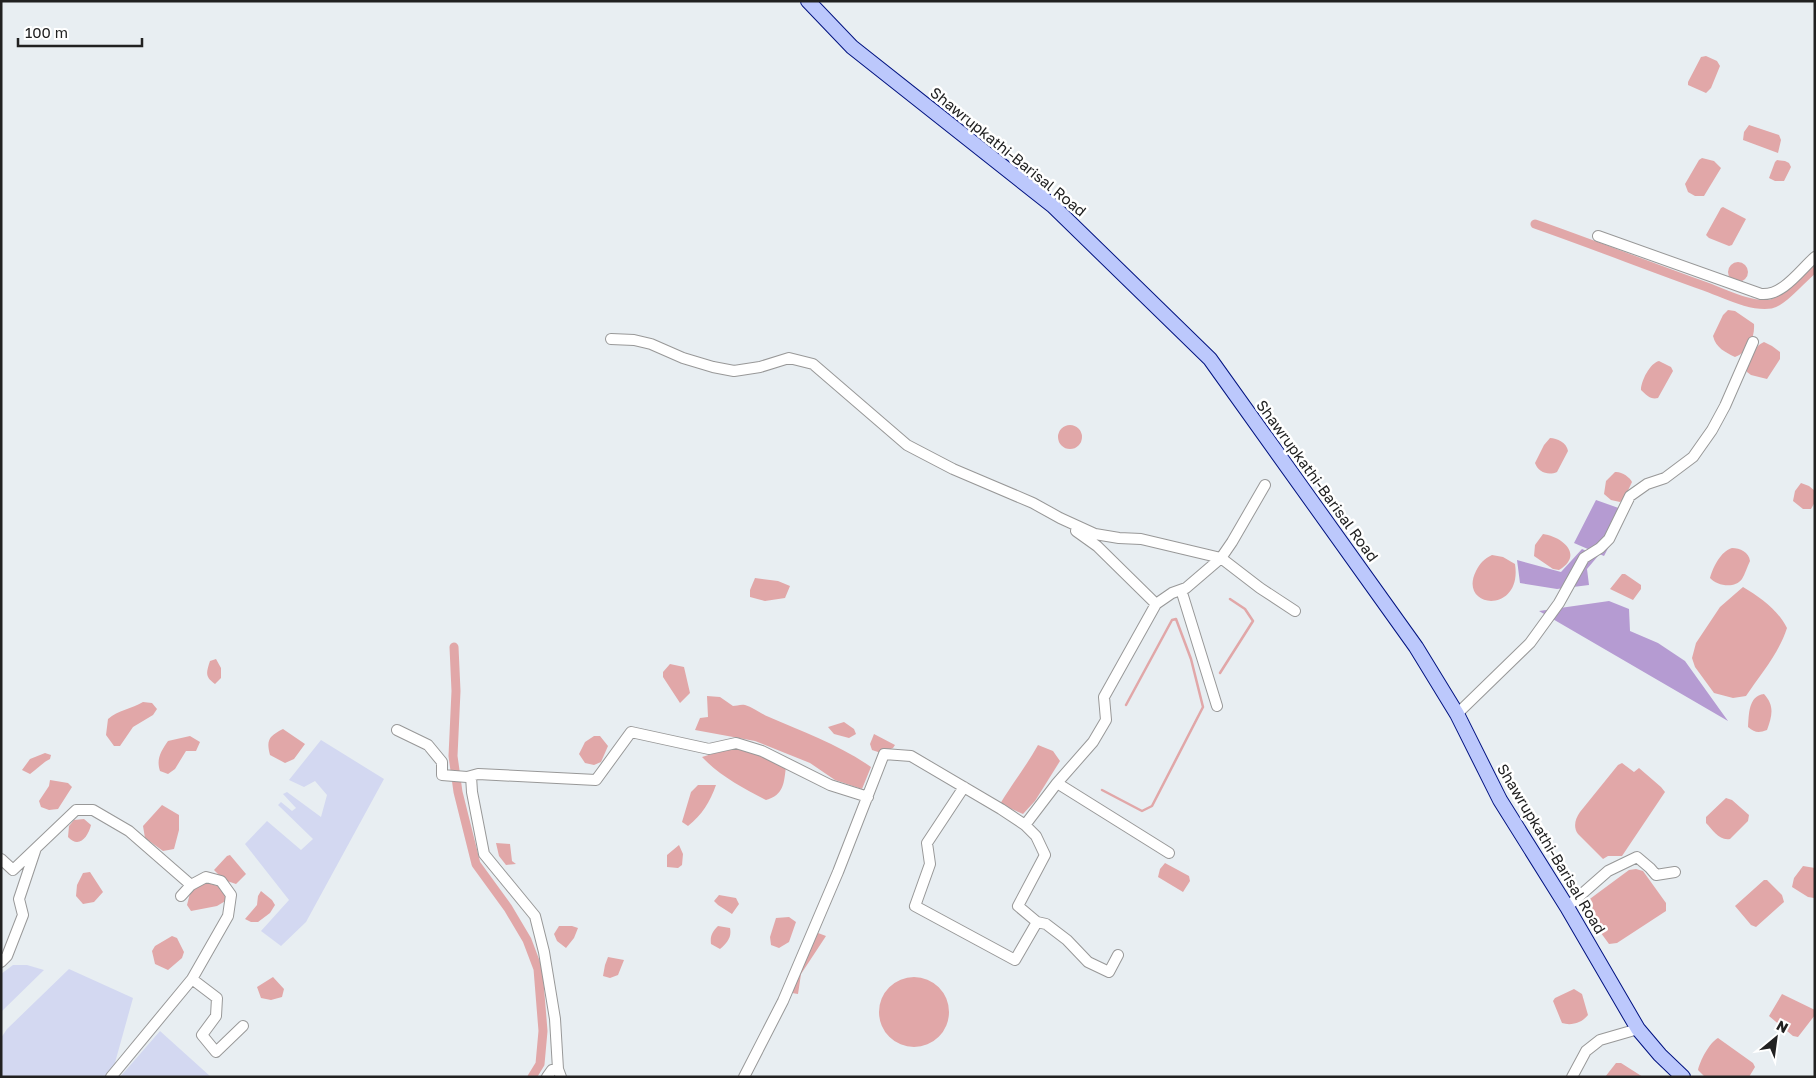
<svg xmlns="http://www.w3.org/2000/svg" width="1816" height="1078" viewBox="0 0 1816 1078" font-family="'Golos Text',sans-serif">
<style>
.farmland{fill:#d3d8f1}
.forest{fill:#b59bd2}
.water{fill:#e1a7a8}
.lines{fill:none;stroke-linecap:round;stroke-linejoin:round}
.stream{stroke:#e1a7a8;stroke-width:2.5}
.canal{stroke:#e1a7a8;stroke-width:9}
.minor-casing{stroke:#989898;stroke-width:12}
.secondary-casing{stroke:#011280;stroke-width:16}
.minor{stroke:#fff;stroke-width:10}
.secondary{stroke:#bcc8fc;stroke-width:14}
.labels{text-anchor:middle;stroke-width:5;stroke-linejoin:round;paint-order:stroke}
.street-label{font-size:15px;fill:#212121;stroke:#fff}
</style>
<rect width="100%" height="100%" fill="#e8eef2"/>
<path class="farmland" d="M321,740L384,779L306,922L281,946L261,931L289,900L245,844L267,821L301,850L313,839L278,805L281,802L292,811L296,808L283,794L287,792L321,817L327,795L315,781L304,787L289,780Z
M13,965H27L44,970L1,1012V974Z
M69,969L133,998L111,1077H1V1038L7,1029Z
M160,1031L211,1077H120Z"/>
<path class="forest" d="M1596,500L1627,511L1604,556L1574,543Z
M1582,549L1598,556L1587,569L1589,585L1557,589L1520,583L1517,560L1561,572Z
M1609,601L1629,609L1630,631L1658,643L1685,661L1728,721L1539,611Z"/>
<path class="water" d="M1706,56L1717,61L1720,66L1711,88L1706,93L1688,85V82L1700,59L1701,57Z
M1749,125L1779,135L1781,140L1778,153L1743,140L1744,132Z
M1702,158L1714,161L1721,168L1704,196H1695L1688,192L1685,184L1699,160Z
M1777,160L1785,161L1789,163L1791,167L1784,181H1775L1769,178L1775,162Z
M1723,207L1746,219L1732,245L1729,246L1709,238L1706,235L1721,208Z
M1728 272a10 10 0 1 1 20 0a10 10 0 1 1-20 0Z
M1728,310L1735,311L1754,324C1755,338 1748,352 1735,357C1725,352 1716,348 1713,336L1723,315Z
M1764,342L1772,346L1780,352V359L1767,379L1751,375L1747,372C1747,361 1754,346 1764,342Z
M1659,361L1671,367L1673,371L1658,398C1651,400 1646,395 1641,390C1641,381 1650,363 1659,361Z
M1058 437a12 12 0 1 1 24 0a12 12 0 1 1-24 0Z
M1550,438C1557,438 1567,443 1568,451L1557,472C1548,476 1538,472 1535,463L1544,445Z
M1615,472C1621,471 1630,477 1632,482L1624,499L1620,502L1611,500L1604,494L1606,481Z
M1801,483L1809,486L1815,491V502L1811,509H1803L1793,501L1795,491Z
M1543,534C1563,537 1584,555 1559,570L1553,569L1534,556L1535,545Z
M1732,548C1740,548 1749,552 1750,561C1747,567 1745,574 1742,579C1735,589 1717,586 1710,578C1713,567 1721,551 1732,548Z
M1492,555L1503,557L1515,564C1523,615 1457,609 1476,571C1480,563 1484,559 1492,555Z
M1622,574H1625L1641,585V589L1633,600L1610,589Z
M755,578L778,581L790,586L785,598L765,601L750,597V590Z
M1743,587C1761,598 1777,609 1787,628C1779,653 1761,674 1746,696L1733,698L1714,693L1695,667L1692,658L1696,643L1720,607Z
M216,659L221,668V678L215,684C205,677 206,673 210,661Z
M670,664L684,667L690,693L680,703L663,677V672Z
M1764,694C1775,706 1772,716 1767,730C1759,733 1755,733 1748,727C1749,715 1748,696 1764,694Z
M707,696L720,697L733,706C736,706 741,704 745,705C753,707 761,714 769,717C803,732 840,745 871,767L862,789L835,780L810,763L755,741L695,730L700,718L708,717Z
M143,702L152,703L157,709L153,715L133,727L120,746H114L106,735L108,719C118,710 132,709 143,702Z
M844,722L854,729L856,734L849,738L834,734L828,727Z
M283,729L305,744L294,759L285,763L270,755C266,740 269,736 283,729Z
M874,734L895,745L893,748L881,753L872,750L870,744Z
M190,736L200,742L196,751H186L175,769L168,774L160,771C156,759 161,751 168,741Z
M594,736H600L608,746L601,762L594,765L585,763L579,754L585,742Z
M1038,745L1053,751L1060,761L1035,801L1023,814L1000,804C1012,784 1027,765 1038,745Z
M731,748L752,751L786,766C784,783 784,795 766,800C743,788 720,776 702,757Z
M45,753L51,755L50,759C42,763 37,769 30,774L22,770L30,759Z
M1622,763L1634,772L1639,768L1661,787L1665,792L1622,856H1608L1603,859L1578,834C1573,827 1575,819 1580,812L1618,765Z
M50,780L68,783L72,787L58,809L49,810L41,807L39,801L49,786Z
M698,785H716C710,802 702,815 688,826L682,822L691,792Z
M1726,798L1732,800L1749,815L1748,821L1730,839C1719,841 1713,830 1706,823V817Z
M162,805L179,815V830L174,849L163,851L145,838L143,826Z
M84,819L91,825C88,837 79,849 68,837L69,826L74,820Z
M496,843L510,844L512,861L516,864L506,865L499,856Z
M679,845L683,854L682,865L678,868L667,867V855Z
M230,855L246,874L236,884L224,880L214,870L227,856Z
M1165,863L1189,876L1190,881L1183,892L1158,877L1160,869Z
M1803,866L1815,868L1814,898L1808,897L1792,887L1794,878Z
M1636,869L1643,871L1666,903V911L1617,943L1609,944L1585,911L1583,904L1629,870Z
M90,872L103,892L94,902L83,904L76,896L77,885L83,873Z
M1764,880H1767L1782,895L1784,902L1756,927L1751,925L1735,906Z
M204,882L221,887L227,900L217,906L191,911L187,905L190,893Z
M261,891L272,900L275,905L270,913L258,922H251L245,919L257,905L258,896Z
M719,895L736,898L739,904L732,914L718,905L714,901Z
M789,917L796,922L789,942L779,948L771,945L770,937L776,918Z
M559,926H572L578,928L574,938L566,948L557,941L554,934Z
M718,926L730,928C732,937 727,943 720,949L711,944C710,936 712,932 718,926Z
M818,933L826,936L801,974L798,994L792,993L793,984L813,939Z
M172,936L177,938L184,952L182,958L168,970L155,964L152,951L155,946Z
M608,957L624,960L618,975L610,978L603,976L605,965Z
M273,977L284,989L282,997L271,1000L261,998L257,987Z
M879 1012a35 35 0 1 1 70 0a35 35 0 1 1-70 0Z
M1574,989L1582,994L1588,1015C1582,1023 1571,1026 1562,1023L1553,1001L1555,998Z
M1782,994L1815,1010V1015L1798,1037L1793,1036L1769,1016Z
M1718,1038L1753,1063L1755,1067L1749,1077H1705L1698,1070C1700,1061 1709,1043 1718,1038Z
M1616,1063H1621L1643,1077H1605Z"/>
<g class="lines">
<path class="stream" d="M1220,673L1253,621L1245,609L1230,599
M1102,790L1142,811L1152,806L1203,707L1191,659L1176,619L1172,620L1126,705"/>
<path class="canal" d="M1535,224C1592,244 1648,266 1704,286C1724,293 1749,307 1771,304C1783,302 1803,277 1815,268
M454,647L456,691L453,756L458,792L476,864L508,908L527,940L538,969L543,1031L540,1064L532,1077"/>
<g class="minor-casing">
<path id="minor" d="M1598,236L1761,294C1783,296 1800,270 1815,257
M611,339L634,340L651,344L683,358L713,367L734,371L760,367L789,358L813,364L907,445L953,469L1033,503L1060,518L1095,534L1119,538L1141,539L1221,558L1232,542L1265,485
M1076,531L1097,546L1156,604
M1183,596L1217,706
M1457,714L1530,643L1559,603L1584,558L1600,548L1609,539L1630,496L1647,484L1665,478L1693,457L1712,430L1725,406L1753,342
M397,730L428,745L442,762V775L467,777L478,774L596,780L631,732L709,749L736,743L762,751L830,785L868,797
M471,776L472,792L484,854L535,916L544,952L555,1019L558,1069L561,1077
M1057,783L1169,853
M964,787L927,843L930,864L915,906L1015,960L1037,922
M1025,825L1036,836L1045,855L1018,906L1037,922L1046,924L1067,940L1088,962L1109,972L1118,955
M1,859L13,870L76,810H93L129,831L191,885
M1567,907L1608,871L1637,857L1650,868L1656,875L1675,872
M1,962L7,956L23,915L19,899L35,851
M192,979L217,998L216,1016L202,1035L216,1052L243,1026
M111,1077L192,979L228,916L231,895L221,881L206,877L191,885L181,896
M547,1077L552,1070L558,1069
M744,1077L783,1001L838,872L884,754L911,756L1001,809L1025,825L1057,783L1093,742L1106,720L1104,697L1156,604L1172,593L1186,588L1221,558L1260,588L1295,611
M1572,1077L1586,1051L1600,1040L1638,1029"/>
</g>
<g class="secondary-casing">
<path id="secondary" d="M808,1L852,47L1053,206L1210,359L1416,647L1457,714L1500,800L1567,907L1638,1029L1660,1055L1683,1077"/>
</g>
<use href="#minor" class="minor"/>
<use href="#secondary" class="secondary"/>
</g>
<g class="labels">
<g class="street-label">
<text transform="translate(1008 152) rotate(39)" y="5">Shawrupkathi-Barisal Road</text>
<text transform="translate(1317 481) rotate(54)" y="5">Shawrupkathi-Barisal Road</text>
<text transform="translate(1551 849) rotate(59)" y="5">Shawrupkathi-Barisal Road</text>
</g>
</g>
<rect width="1816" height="1078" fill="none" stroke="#212121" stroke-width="5"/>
<g transform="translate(1776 1038) rotate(29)" stroke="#ffffff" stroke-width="4" paint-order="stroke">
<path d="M0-4L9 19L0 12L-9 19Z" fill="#212121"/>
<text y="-8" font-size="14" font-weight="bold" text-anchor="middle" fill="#212121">N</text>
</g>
<path d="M18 38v8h124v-8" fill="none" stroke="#212121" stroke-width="2.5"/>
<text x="25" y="38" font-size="15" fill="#212121" stroke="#ffffff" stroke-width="4" paint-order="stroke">100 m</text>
</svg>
